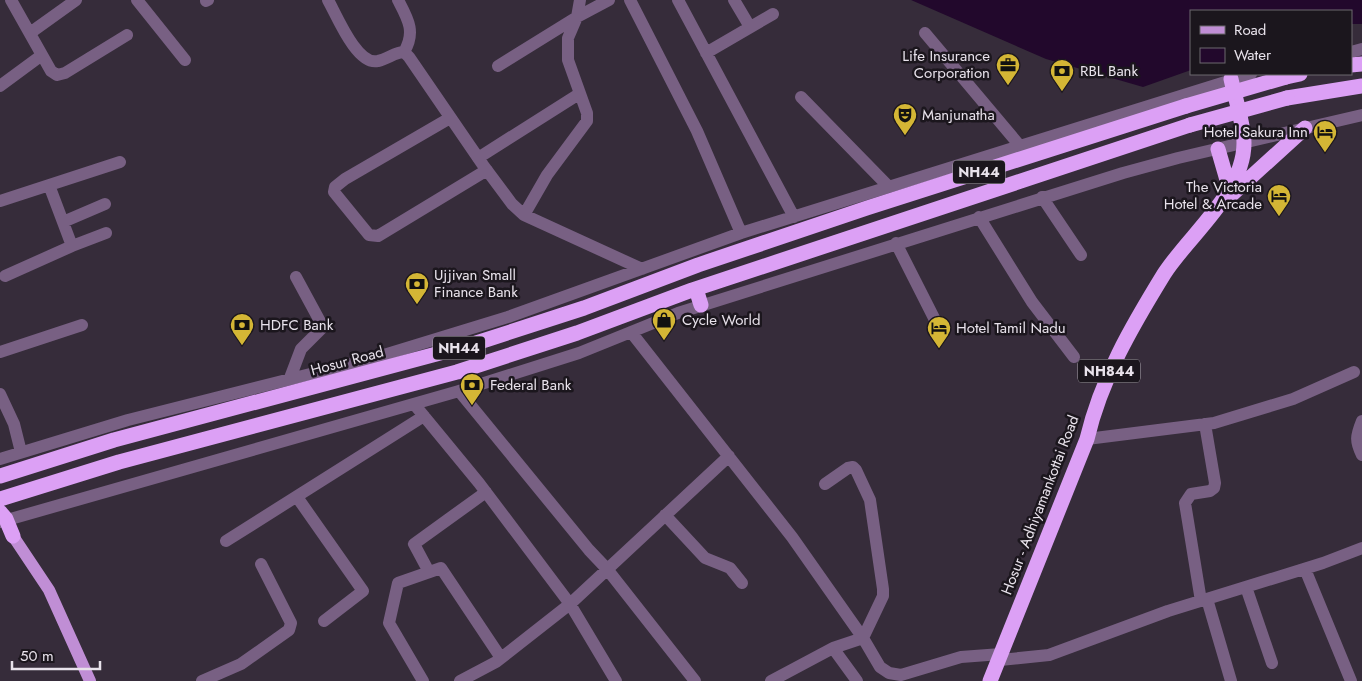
<svg xmlns="http://www.w3.org/2000/svg" width="1362" height="681" viewBox="0 0 1362 681" font-family="Jost,sans-serif">
<style>
.water{fill:#22082c}
.lines{fill:none;stroke-linecap:round;stroke-linejoin:round}
.minor{stroke:#786083;stroke-width:12}
.major{stroke:#c08ed5;stroke-width:12}
.highway{stroke:#dca0f5;stroke-width:15}
.highway-bridge{stroke:#dca0f5;stroke-width:15}
.labels{text-anchor:middle;stroke-width:5;stroke-linejoin:round;paint-order:stroke}
.shield{fill:#1b161d;stroke:#aaa5ad;stroke-width:1}
.shield-label{font-size:14px;font-weight:bold;fill:#e8e2eb}
.poi-label{font-size:15px;fill:#e8e2eb;stroke:#1b161d;text-anchor:start}
.street-label{font-size:15px;fill:#e8e2eb;stroke:#1b161d}
</style>
<rect width="100%" height="100%" fill="#362c3a"/>
<path class="water" d="M911,0H1362V24H1351V11H1191V70L1143,87L1046,59Z"/>
<g class="lines">
<path class="minor" d="M11,0L51,71L57,75L65,73L127,35
M137,0L185,60
M328,0C337,16 357,66 378,61C388,59 395,52 404,52L409,57L483,165L512,204L524,215L642,269
M398,0C408,19 416,32 404,52
M580,0L577,17L609,0
M630,0L697,131L741,233
M678,0L794,217
M734,0L750,27
M206,1L208,0
M30,33L76,0
M925,33L1020,146
M1351,52L1362,49
M706,53L773,14
M498,66L577,17
M0,86L42,55
M801,97L889,187
M450,118L345,179L335,187L334,192L369,235L378,236L487,170
M478,158L579,94
M1042,197L1081,255
M0,201L120,162
M524,215L547,175L587,121V113L568,60V38L577,17
M979,217L1032,302L1074,357
M63,222L105,204
M896,243L935,320
M72,246L106,233
M5,276L72,246L49,185
M631,332L792,537L863,638L880,667L889,673L901,675L961,657L1001,654
M0,352L82,325
M290,378L301,349L321,329L322,325L296,277
M459,391L589,550L607,569L695,681
M0,394L14,424L21,452
M414,404L479,483L570,604L616,681
M1362,421C1356,436 1355,441 1362,455
M1087,439L1214,423L1293,399L1354,372
M0,459L128,420L374,358L508,317L741,233L1251,74
M825,484L848,468L853,467L856,470L870,500L883,589V596L863,638L833,648
M297,497L363,591L324,621
M665,515L705,558L730,568L742,583
M0,522L459,391L579,353L678,313L1123,173L1178,158L1362,115
M226,541L424,416
M1305,569L1351,681
M429,572L414,544L486,492
M1246,587L1272,663
M1207,599L1231,681
M1201,601L1185,503L1191,494L1210,491L1214,488L1215,483L1205,424
M1000,660L1049,655L1168,611L1323,563L1362,548
M202,681L241,664L289,630L291,623L261,564
M423,681L389,623L398,583L441,568L501,658
M460,681L496,662L570,604L729,456
M771,681L833,648L857,681"/>
<path class="major" d="M13,536L49,590L90,681"/>
<path class="highway" d="M1351,65L1362,64
M1286,77L1300,74
M1287,98L1362,86
M1218,149L1229,187
M1229,197L1305,128
M696,289L701,305
M0,476L114,440L470,345L584,308L698,265L867,208L1186,106
M0,499L119,462L457,372L577,333L692,290L1190,125
M0,512L6,519L13,536
M990,681L1087,439C1101,379 1132,326 1164,274C1189,235 1244,193 1244,143C1244,124 1235,98 1231,79"/>
<path class="highway-bridge" d="M1186,106L1286,77
M1190,125L1287,98"/>
</g>
<defs>
<g id="office-pin" transform="scale(1.25)"><path d="M0 17L-7.5 6A9.5 9.5 0 1 1 7.5 6Z" fill="#d4b635" stroke="#1b161d"/><path d="M-6-3h4V-5.5h4V-3h4V5H-6ZM-1-4.5V-3h2v-1.5ZM-6 0V1H6V0Z" fill="#111"/></g>
<g id="bank-pin" transform="scale(1.25)"><path d="M0 17L-7.5 6A9.5 9.5 0 1 1 7.5 6Z" fill="#d4b635" stroke="#1b161d"/><path d="M-6-4H6V4H-6ZM0-2.3a2.3 2.3 0 1 0 0 4.6a2.3 2.3 0 1 0 0-4.6Z" fill="#111"/></g>
<g id="theatre-pin" transform="scale(1.25)"><path d="M0 17L-7.5 6A9.5 9.5 0 1 1 7.5 6Z" fill="#d4b635" stroke="#1b161d"/><path d="M-5-5.5Q0-4 5-5.5V0Q5 5 0 6Q-5 5-5 0ZM-3.3-2.5H-1v1.5H-3.3ZM1-2.5H3.3v1.5H1ZM-2.8 1Q0 5.5 2.8 1Z" fill="#111"/></g>
<g id="hotel-pin" transform="scale(1.25)"><path d="M0 17L-7.5 6A9.5 9.5 0 1 1 7.5 6Z" fill="#d4b635" stroke="#1b161d"/><path d="M-6-4.5h1.5V1H6V5H4.5V3h-9V5H-6ZM-4 0a1.8 1.8 0 1 1 3.6 0ZM.5 0V-2.5h3Q6-2.5 6 0Z" fill="#111"/></g>
<g id="shop-pin" transform="scale(1.25)"><path d="M0 17L-7.5 6A9.5 9.5 0 1 1 7.5 6Z" fill="#d4b635" stroke="#1b161d"/><path d="M-5-2.5h2.3a2.7 3.5 0 0 1 5.4 0H5L5.5 6h-11ZM-1.5-2.5h3a1.5 2.3 0 0 0-3 0Z" fill="#111"/></g>
</defs>
<g fill-rule="evenodd">
<use href="#office-pin" x="1008" y="65"/>
<use href="#bank-pin" x="1062" y="71"/>
<use href="#theatre-pin" x="905" y="115"/>
<use href="#hotel-pin" x="1325" y="132"/>
<use href="#hotel-pin" x="1279" y="196"/>
<use href="#bank-pin" x="417" y="284"/>
<use href="#shop-pin" x="664" y="320"/>
<use href="#bank-pin" x="242" y="325"/>
<use href="#hotel-pin" x="939" y="328"/>
<use href="#bank-pin" x="472" y="385"/>
</g>
<g class="labels">
<g class="shield">
<rect x="953" y="160.5" width="52" height="23" rx="4"/>
<rect x="433" y="336.5" width="52" height="23" rx="4"/>
<rect x="1078" y="359.5" width="62" height="23" rx="4"/>
</g>
<g class="shield-label">
<text x="979" y="177">NH44</text>
<text x="459" y="353">NH44</text>
<text x="1109" y="376">NH844</text>
</g>
<g class="poi-label">
<text x="990" y="61" text-anchor="end">Life Insurance<tspan x="990" dy="17">Corporation</tspan></text>
<text x="1080" y="76">RBL Bank</text>
<text x="922" y="120">Manjunatha</text>
<text x="1308" y="137" text-anchor="end">Hotel Sakura Inn</text>
<text x="1262" y="192" text-anchor="end">The Victoria<tspan x="1262" dy="17">Hotel &amp; Arcade</tspan></text>
<text x="434" y="280">Ujjivan Small<tspan x="434" dy="17">Finance Bank</tspan></text>
<text x="682" y="325">Cycle World</text>
<text x="260" y="330">HDFC Bank</text>
<text x="956" y="333">Hotel Tamil Nadu</text>
<text x="490" y="390">Federal Bank</text>
</g>
<g class="street-label">
<text transform="translate(347 361) rotate(-15)" y="5">Hosur Road</text>
<text transform="translate(1040 505) rotate(-69)" y="5">Hosur - Adhiyamankottai Road</text>
</g>
</g>
<rect x="1190" y="10" width="162" height="65" fill="#1b161d" stroke="#6d686f"/>
<rect x="1200" y="26" width="25" height="8" fill="#c08ed5" stroke="#6d686f"/>
<text x="1234" y="35" font-size="15" fill="#e8e2eb">Road</text>
<rect x="1200" y="48" width="25" height="15" fill="#22082c" stroke="#6d686f"/>
<text x="1234" y="60" font-size="15" fill="#e8e2eb">Water</text>
<path d="M12 661v8h88v-8" fill="none" stroke="#e8e2eb" stroke-width="2.5"/>
<text x="20" y="661" font-size="15" fill="#e8e2eb" stroke="#1b161d" stroke-width="4" paint-order="stroke">50 m</text>
</svg>
